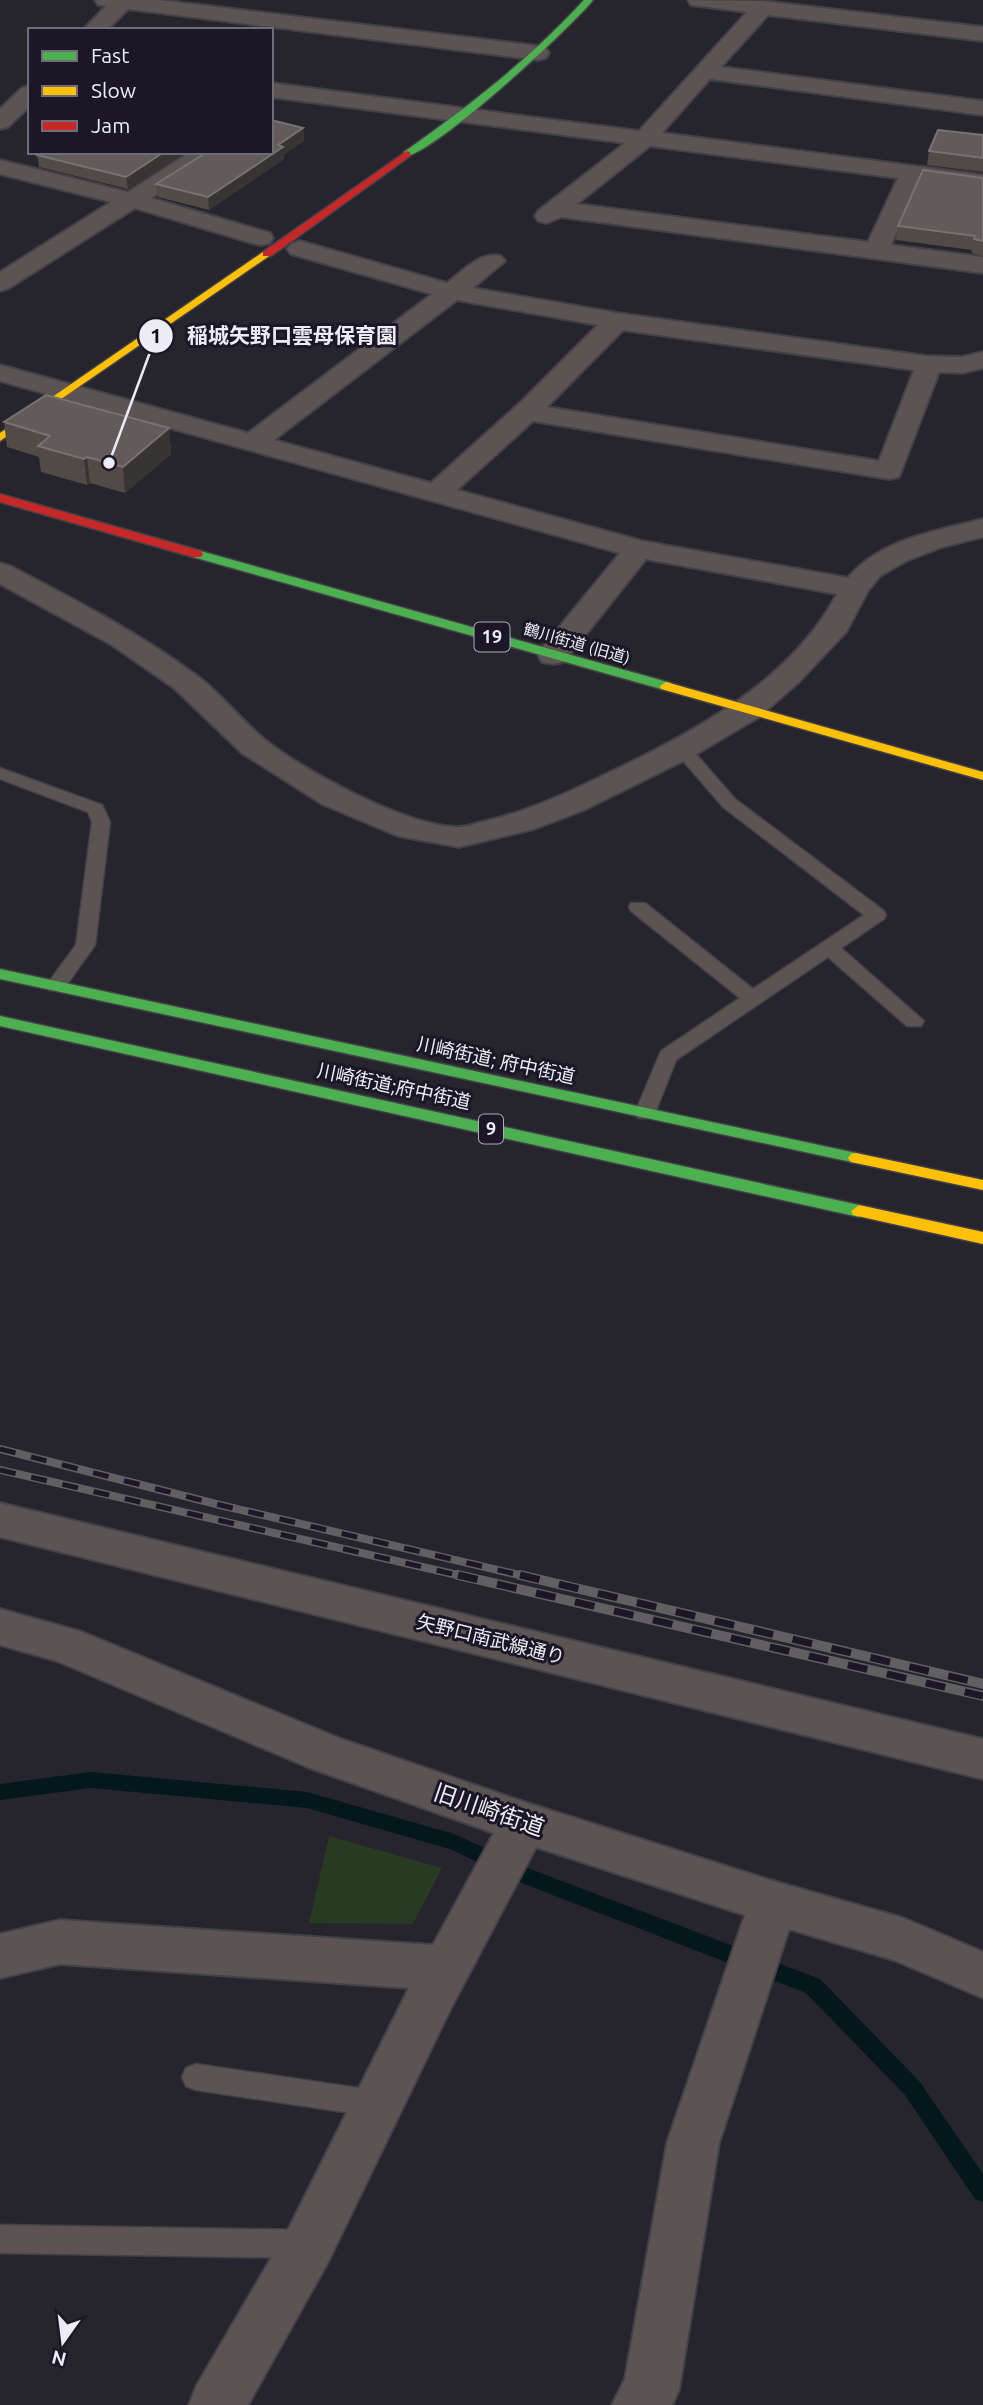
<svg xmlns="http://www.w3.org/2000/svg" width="983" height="2405" viewBox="0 0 983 2405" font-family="Ubuntu,'Noto Sans JP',sans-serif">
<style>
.green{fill:#293a23}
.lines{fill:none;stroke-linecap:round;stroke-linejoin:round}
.stream{fill:#03171d;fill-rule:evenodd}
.lane-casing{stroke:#434147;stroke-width:3}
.street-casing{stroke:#434147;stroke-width:4}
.fast-casing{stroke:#434147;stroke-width:3}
.slow-casing{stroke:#434147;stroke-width:3}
.jam-casing{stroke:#434147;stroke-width:3}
.lane{fill:#5c5353;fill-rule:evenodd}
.street{fill:#5c5353;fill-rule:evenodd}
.fast{fill:#4caf50;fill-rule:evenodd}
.slow{fill:#ffc107;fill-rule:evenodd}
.jam{fill:#c62828;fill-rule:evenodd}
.rail-far1-casing{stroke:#625f62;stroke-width:8}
.rail-casing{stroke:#625f62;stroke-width:10}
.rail-far1{stroke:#1b1726;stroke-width:5;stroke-dasharray:16;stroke-linecap:butt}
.rail{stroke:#1b1726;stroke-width:7;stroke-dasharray:20;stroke-linecap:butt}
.wall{fill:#524a47}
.shaded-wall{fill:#393434}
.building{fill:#625b5a;stroke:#787272;stroke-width:2}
.labels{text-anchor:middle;stroke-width:6;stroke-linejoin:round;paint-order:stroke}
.far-street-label{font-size:16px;fill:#edebf6;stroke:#1b1726}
.shield{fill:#1b1726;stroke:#aeabb8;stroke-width:2}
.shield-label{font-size:18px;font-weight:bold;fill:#edebf6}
.street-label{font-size:19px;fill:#edebf6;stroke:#1b1726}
.near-street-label{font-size:23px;fill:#edebf6;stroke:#1b1726}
.leader{fill:none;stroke:#edebf6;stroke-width:2.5}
.callout-dot{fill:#edebf6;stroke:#1b1726;stroke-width:2.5}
.mark-label{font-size:21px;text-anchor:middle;font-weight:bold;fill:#111}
.callout-label{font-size:21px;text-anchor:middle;font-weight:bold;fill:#edebf6;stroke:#1b1726;stroke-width:6;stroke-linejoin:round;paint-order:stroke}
</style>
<rect width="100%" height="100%" fill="#26242c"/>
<path class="green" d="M329,1836L442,1868L413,1924L309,1923Z"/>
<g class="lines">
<path class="stream" d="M91,1772L307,1792L454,1834L533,1870L820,1979L919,2081L983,2174V2202L975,2199L905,2095L806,1993L519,1882L450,1849L307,1808L91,1788L0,1800V1784Z"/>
<g class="lane-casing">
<path id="lane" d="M682,744L688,745L735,799L884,911L886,915L884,919L841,948L924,1021L921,1026H907L828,957L676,1060L655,1113L652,1118H638L635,1113L661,1051L740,998L631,911L629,907L631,903H645L753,989L864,915L723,807L673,749Z
M0,768L102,805L110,822L95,945L63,990H49L46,986L76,945L92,822L88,812L0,779Z
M196,2064L378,2091L388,2095L392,2104L388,2113L378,2117L196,2090L186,2086L182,2077L186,2068Z
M0,2225L309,2230L319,2234L324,2244L319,2254L309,2258L0,2253Z"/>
</g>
<g class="street-casing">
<path id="street" d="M95,0H159L538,46L546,48L549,53L546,58L538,60L128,9L107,30H83L106,6L98,5Z
M688,0L763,1L983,27V41L768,15L721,67L983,101V115L710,79L662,133L983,175V189L920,181L891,245L983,257V273L561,217L547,223L538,221L535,216L538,211L625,143L271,97V83L639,131L747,12L691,5ZM650,146L898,178L868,242L577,204Z
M30,86V106L8,127L0,129V109L22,88Z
M190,152H219L215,157L151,198L270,233L273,238L270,243L261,245L252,243L135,208L9,288L0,291V272L111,202L0,174V160L128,192Z
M300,241L447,283C463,271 480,251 501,256L505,261L473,288L617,313L926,356L962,357L983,352V368L962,373L939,372L899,477L889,479L533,421L457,490L642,541L848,578C880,539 937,531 983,519V537L942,547L906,561L880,576L868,591L846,632L800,681L759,717L693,756L584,810L534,829L459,847L398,836L322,804L242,753L174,688L112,645L0,584V563L10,566C73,599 136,631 193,673C219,691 239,718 263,738C301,770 409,828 459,827C468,827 480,822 490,820C543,807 592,781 641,757C717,719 796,671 837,594L646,559L564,662L553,664L542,662L538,655L542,648L620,553L0,381V365L248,433L432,294L291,254L287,249L291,244ZM457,300L598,325L522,401L431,483L274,440ZM623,330L914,370L879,461L547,407Z
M0,1503L983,1739V1779L0,1537Z
M0,1609L82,1632L341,1739L524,1802L773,1881L903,1918L983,1952V1998L894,1960L789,1929L719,2143L679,2390L672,2405H612L625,2379L667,2143L745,1915L536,1847L451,2008L328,2262L248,2405H189L197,2385L290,2226L409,1988L60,1964L0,1978V1934L60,1920L433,1945L494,1833L310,1768L57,1661L0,1645Z"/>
</g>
<g class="fast-casing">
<path id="fast" d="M584,0H593C572,27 430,158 404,156V152C469,106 530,59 584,0Z
M197,550L671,683L672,686L671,689H661L193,557V551Z
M0,969L856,1153L864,1158L856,1163L0,979Z
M0,1016L859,1205L867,1211L859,1217L0,1026Z"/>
</g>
<g class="slow-casing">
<path id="slow" d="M263,252L272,254L0,441V433Z
M666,682L983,772V780L661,689L660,686Z
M856,1153L983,1180V1190L851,1162L848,1158L851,1154Z
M859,1205L983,1232V1244L853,1215L851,1211Z"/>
</g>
<g class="jam-casing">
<path id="jam" d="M407,151L410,152V156L271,256H263V252Z
M0,494L201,551L203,554L201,557H193L0,502Z"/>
</g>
<use href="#lane" class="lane"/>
<use href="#street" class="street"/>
<use href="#fast" class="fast"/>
<use href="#slow" class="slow"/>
<use href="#jam" class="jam"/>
<g class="rail-far1-casing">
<path id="rail-far1" d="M0,1449L220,1505L528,1577
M0,1470L466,1577"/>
</g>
<g class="rail-casing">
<path id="rail" d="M458,1575L983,1696
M520,1575L983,1684"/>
</g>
<use href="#rail-far1" class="rail-far1"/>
<use href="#rail" class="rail"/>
</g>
<path class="wall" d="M303,128L304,141L284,154V159L209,210L158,197L156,184Z
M983,135V172L927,165L929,151Z
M41,152H185L128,189L39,167L37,155Z
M983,178V256L972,253V250L896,240L898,226Z
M4,422L169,428L171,454L125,493L90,483L87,485L41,472L39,457L7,447Z"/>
<path class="shaded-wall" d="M303,128L304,141L284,154V159L209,210L208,197L278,145Z
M164,152H185L128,189L126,177Z
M169,428L171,454L125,493L123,467Z
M87,457L90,483L87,485L84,459Z"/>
<path class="building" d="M271,120L303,128L278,145L283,147L208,197L156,184L207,152H271Z
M938,130L983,135V158L929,151Z
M41,152H164L126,177L37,155Z
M923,170L983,178V241L974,239L975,236L898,226Z
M46,395L169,428L123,467L87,457L84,459L38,446L50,436L4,422Z"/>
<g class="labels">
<g class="far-street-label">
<text transform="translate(577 643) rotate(16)" y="6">鶴川街道 (旧道)</text>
</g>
<g class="shield">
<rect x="474.5" y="622.5" width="35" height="29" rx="5"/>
<rect x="479" y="1114.5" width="24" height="29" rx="5"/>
</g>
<g class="shield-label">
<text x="492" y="643">19</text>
<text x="491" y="1135">9</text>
</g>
<g class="street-label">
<text transform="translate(496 1060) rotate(12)" y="7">川崎街道; 府中街道</text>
<text transform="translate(394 1086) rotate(12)" y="7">川崎街道;府中街道</text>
<text transform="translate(491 1639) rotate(14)" y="7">矢野口南武線通り</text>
</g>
<g class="near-street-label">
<text transform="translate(489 1810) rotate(19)" y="8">旧川崎街道</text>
</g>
</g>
<path class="leader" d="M109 463L156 336"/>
<g class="callout-dot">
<circle cx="109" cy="463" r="7"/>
<circle cx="156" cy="336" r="18"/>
</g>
<g class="mark-label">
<text x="156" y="343">1</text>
</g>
<g class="callout-label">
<text x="292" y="343">稲城矢野口雲母保育園</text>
</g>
<rect x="28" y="28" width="245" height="126" fill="#1b1726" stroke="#6f6c79" stroke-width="2"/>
<rect x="42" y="51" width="35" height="10" fill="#4caf50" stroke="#6f6c79" stroke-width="2"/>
<text x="91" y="63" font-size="21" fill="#edebf6">Fast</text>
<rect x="42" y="86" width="35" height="10" fill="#ffc107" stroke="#6f6c79" stroke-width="2"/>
<text x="91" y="98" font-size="21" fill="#edebf6">Slow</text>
<rect x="42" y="121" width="35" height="10" fill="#c62828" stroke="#6f6c79" stroke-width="2"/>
<text x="91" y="133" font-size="21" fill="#edebf6">Jam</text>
<g transform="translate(63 2342) rotate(194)" stroke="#1b1726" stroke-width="5" paint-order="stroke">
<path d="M0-5L12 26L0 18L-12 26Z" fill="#edebf6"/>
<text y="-10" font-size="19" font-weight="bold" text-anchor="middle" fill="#edebf6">N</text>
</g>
</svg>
